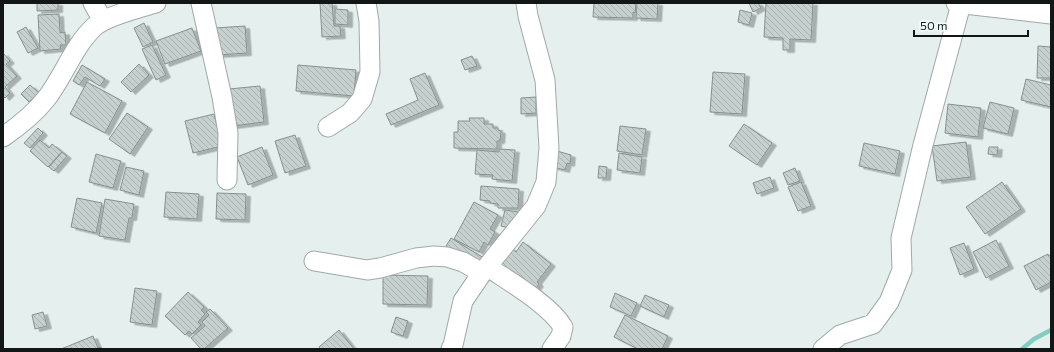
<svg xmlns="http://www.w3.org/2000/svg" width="1054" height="352" viewBox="0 0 1054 352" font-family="Commissioner,sans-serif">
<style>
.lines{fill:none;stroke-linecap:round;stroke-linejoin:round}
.stream{stroke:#82cdc1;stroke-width:4.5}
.building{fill:url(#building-back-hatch);stroke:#86908e;filter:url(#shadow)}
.minor-casing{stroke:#9fa9a7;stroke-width:21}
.minor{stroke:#fff;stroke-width:19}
</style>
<defs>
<pattern id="building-back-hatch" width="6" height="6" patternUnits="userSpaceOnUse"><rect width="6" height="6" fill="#c6d1cf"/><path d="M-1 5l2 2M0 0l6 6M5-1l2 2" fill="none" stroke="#a9b3b1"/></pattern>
<filter id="shadow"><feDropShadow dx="4.5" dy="2.5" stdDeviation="0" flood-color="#0004"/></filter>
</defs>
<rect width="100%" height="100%" fill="#e5f0ee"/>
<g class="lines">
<path class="stream" d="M1022,349L1034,339L1051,330"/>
</g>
<path class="building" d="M37,3H58V10L37,11Z
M320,3H332L334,26H340L341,36L322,37Z
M594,3H636L635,13L633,12V18L593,17Z
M637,3H658L657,19L636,18Z
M749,3H758L761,8L753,12Z
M766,3H813L811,40L790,39V50H783V38L764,37Z
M335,9L348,10V25L335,24Z
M740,10L752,13L749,25L738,22Z
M59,14L60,33L65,32L66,45H60L61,49L40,51L38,15Z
M144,23L153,42L143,47L134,28Z
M245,26L247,53L217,55L215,28Z
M26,27L38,48L28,53L17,32Z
M192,28L201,51L165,64L156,41Z
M152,45L166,75L156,80L142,49Z
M1038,46L1051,47V78H1037Z
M3,53L10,61L6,64L17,76L5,87L10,93L5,98L3,96Z
M472,56L477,66L465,70L461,60Z
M139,64L149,75L131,92L121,82Z
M82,65L105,79L100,86L85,77L79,85L73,81Z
M298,65L356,70L354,96L296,91Z
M713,72L745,74L742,114L710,112Z
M425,73L439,105L391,125L386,114L418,100L410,79Z
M1026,79L1051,85V107L1021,100Z
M87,82L122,101L105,133L70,114Z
M30,85L39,93L29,102L21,94Z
M260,86L264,122L233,126L229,89Z
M536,97V113L521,114V98Z
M990,102L1014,108L1008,134L983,128Z
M948,104L981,108L978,137L945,133Z
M127,113L148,127L130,154L109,139Z
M214,114L222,146L193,153L185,121Z
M469,118H484V124H493V128H498V130L501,131L500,141H497V149L454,148V132H458V121H470Z
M744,124L772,143L757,165L729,146Z
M620,126L646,129L642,155L617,151Z
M38,128L43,133L30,148L24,143Z
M295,135L306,166L285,173L275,141Z
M40,140L49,148L52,144L62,152L48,167L30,151Z
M966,142L971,177L937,181L932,146Z
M864,143L900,151L895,174L859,166Z
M262,147L273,175L248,185L237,157Z
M989,147H998L997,155L988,154Z
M499,149L515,150L512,181L492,179L493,175L475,174L477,150L499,152Z
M557,151L571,155L570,164L567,163L565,170L553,167Z
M62,152L67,156L54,171L49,167Z
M619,153L642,157L640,173L617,170Z
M96,154L121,161L113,188L89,182Z
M599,166L607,167L606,178H598Z
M126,167L144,171L139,195L120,190Z
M795,168L800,181L788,185L783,173Z
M770,177L774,188L757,194L753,183Z
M801,182L811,206L798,211L788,187Z
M1002,182L1021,209L985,234L966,207Z
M481,186L519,189L518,208H498V204L490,203V201L480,200Z
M166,192L199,194L197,219L164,217Z
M217,193L246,194L245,220L216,219Z
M77,198L102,203L96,233L71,227Z
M105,199L134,204L132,218H129L125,240L99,236Z
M474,202L498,215L490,229L495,232L488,245L484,242L479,252L454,239Z
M505,210L518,212L514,229L501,226Z
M451,238L487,260L482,268L446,246Z
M996,240L1009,266L986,278L973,252Z
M523,242L551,264L537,282L539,284L533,292L496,264L509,247L516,252Z
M964,243L974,269L960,275L950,248Z
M1048,254L1049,256L1051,255V282L1036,290L1024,266Z
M383,275L428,276L427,305L383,304Z
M135,288L157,291L152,325L130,322Z
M188,292L204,307L201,310L205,314L198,322L201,325L192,334L189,331L185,335L165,316Z
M615,293L637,303L631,316L610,307Z
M645,295L669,305L664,317L640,306Z
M210,309L228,328L204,349H201L191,338L205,326L202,322L209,315L206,312Z
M43,312L47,326L35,329L32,315Z
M625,315L668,336L662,349H638L614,337Z
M396,317L408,321L403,336L391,332Z
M339,330L354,349H320L319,347Z
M93,336L98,348L101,347L102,349H61Z"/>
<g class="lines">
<g class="minor-casing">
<path id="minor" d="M93,3L103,21
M201,3L222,97L228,133L227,180
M956,3L1051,14
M328,127L350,113L362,99L370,72L369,21L366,3
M3,137C19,126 34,114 46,99C64,76 73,47 94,27C106,16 139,8 156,3
M314,261L367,270L380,268L416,258L434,256L447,257L463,262L482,273
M488,267C510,282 550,305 563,327L561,336L552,349
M451,349L453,345L463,301L482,273L536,206L546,182L549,148L545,80L528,16L526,3
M823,349L840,335L873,324L889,302L902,270L901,238L923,145L961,4"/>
</g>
<use href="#minor" class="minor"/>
</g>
<rect width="1054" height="352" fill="none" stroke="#121615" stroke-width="8"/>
<path d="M914 30v6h114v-6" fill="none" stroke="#121615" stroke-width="2"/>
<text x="920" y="30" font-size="12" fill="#121615" stroke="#f2fdfb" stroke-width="3" paint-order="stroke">50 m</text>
</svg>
